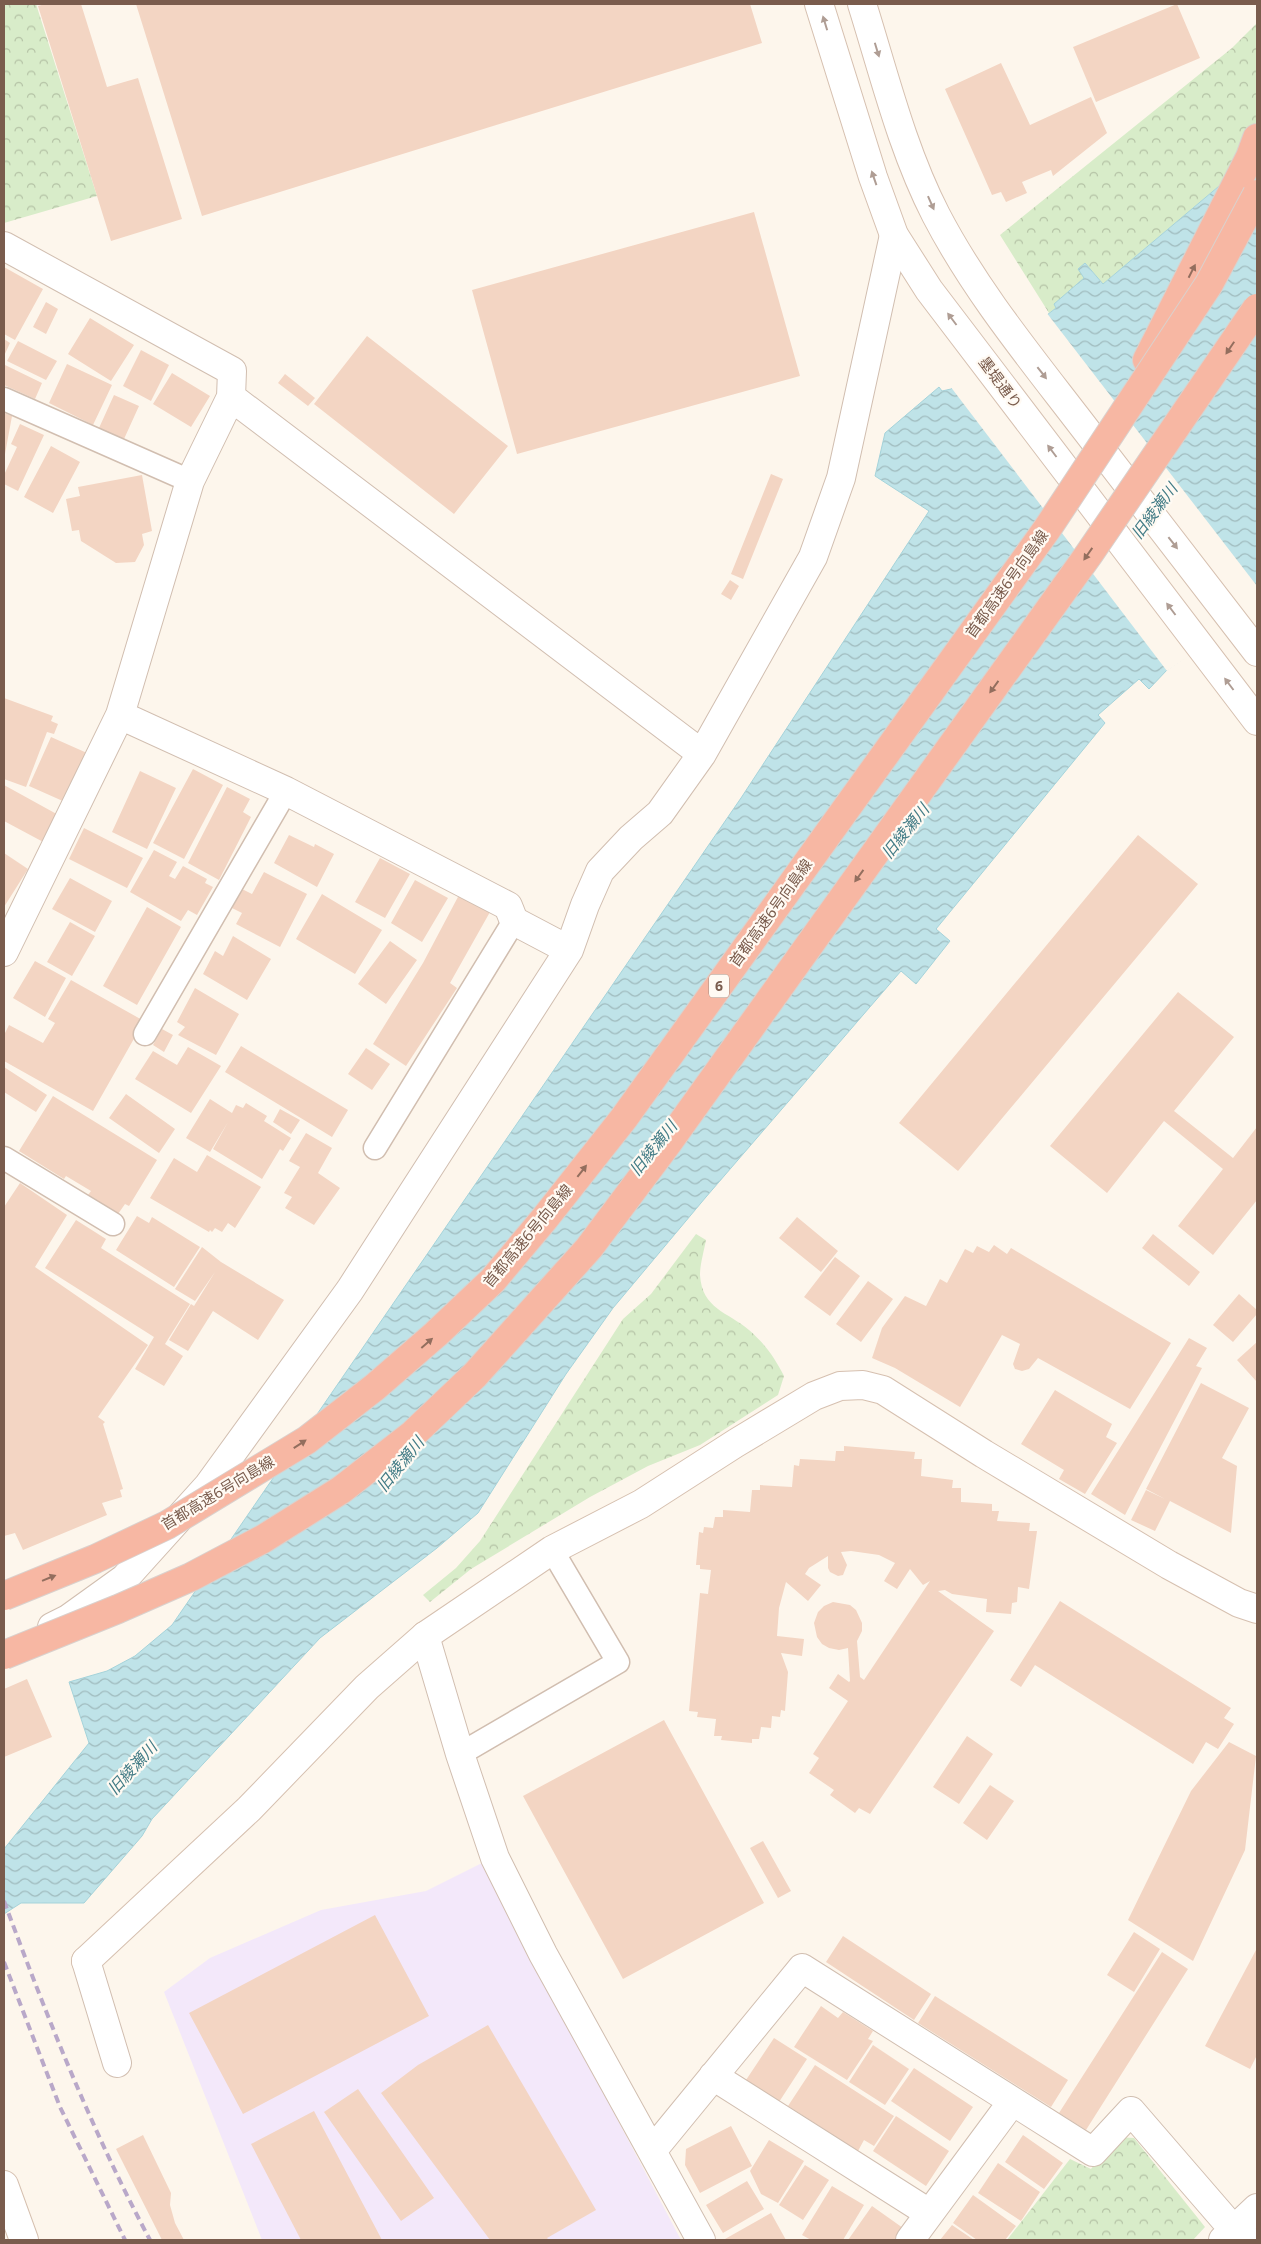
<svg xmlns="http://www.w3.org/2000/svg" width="1261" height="2244" viewBox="0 0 1261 2244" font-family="'Noto Sans','Noto Sans JP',sans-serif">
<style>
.education{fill:#f3e8fa}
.forest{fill:url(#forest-crowns)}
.water{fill:url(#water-waves);stroke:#a5d3da}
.pier{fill:#fdf6ec}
.building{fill:#f3d5c3}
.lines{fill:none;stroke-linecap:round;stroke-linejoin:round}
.lane-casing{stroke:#d1beb0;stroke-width:25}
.street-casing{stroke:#d1beb0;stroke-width:30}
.secondary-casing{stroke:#d6c0b0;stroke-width:30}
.highway-casing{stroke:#dad1cd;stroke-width:30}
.lane{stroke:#fff;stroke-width:22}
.street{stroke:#fff;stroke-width:28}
.secondary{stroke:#fff;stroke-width:28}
.highway{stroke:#f7b7a3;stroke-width:28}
.rail{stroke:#b9a8c9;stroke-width:4;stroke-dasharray:8 5;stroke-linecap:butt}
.highway-bridge-casing{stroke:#dad1cd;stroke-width:30;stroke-linecap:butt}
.highway-bridge{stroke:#f7b7a3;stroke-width:28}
.oneway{fill:#af9d94}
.oneway2{fill:#936e5e}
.labels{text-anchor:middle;stroke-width:4.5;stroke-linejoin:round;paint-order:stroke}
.shield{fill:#fffaf3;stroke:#a28b7f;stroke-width:1}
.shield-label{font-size:14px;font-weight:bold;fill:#7a5c4d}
.street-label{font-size:15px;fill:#7a5c4d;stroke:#fffaf3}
.water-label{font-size:16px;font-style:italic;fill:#437c86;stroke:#fffaf3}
</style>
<defs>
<pattern id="forest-crowns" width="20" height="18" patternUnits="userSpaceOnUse" patternTransform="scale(1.25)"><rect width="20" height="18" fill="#d8ecc9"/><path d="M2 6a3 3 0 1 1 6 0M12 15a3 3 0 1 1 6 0" fill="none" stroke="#b4c2a5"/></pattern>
<pattern id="water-waves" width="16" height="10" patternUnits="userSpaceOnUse" patternTransform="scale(1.25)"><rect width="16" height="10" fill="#bfe3e8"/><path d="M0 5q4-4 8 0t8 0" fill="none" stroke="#a0bbbe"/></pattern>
</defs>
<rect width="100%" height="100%" fill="#fdf6ec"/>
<path class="education" d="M482,1863L681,2240H262L164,1992L210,1958L321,1910L426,1891Z"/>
<path class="forest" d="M4,4H36L97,196L4,223Z
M1257,23V154L1103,284L1085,263L1084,278L1055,304L1056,308L1049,313L1000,235L1232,48Z
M696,1234L706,1240C704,1251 700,1264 700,1275C702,1309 728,1312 749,1330C766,1345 774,1357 784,1376L778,1395L700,1445L648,1466L590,1497L471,1569L430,1602L423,1595L456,1568L480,1541L623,1319L651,1294Z
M1115,2137L1134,2138L1205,2227L1193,2240H1007L1070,2159L1091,2169Z"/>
<path class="water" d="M1257,154V608L1167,670L1149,689L1139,679L1098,715L1105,723L936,929L950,941L916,984L901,971L706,1197L613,1308L566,1374L478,1513L437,1548L320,1638L152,1819L142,1836L84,1903H21L4,1914V1849L89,1743L69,1682L107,1671L135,1656L172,1625L741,798L929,511L875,476L885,433L939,387L942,391L951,389L1056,308L1054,304L1084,278L1078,269L1085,263L1103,284Z"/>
<path class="pier" d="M1046,312L1257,586V610L1167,671L950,386Z"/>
<path class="building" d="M45,4H81L107,87L138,78L182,219L111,241L38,6Z
M136,4H750L762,43L202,216Z
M1177,4L1200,58L1096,102L1073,47Z
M1001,63L1030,125L1091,97L1107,133L1053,176L1051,170L1022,182L1027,193L1006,202L1001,192L992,195L945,89Z
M754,212L800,376L517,454L472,290Z
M4,267L43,289L15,340L4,334Z
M46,302L58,309L46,334L33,327Z
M90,318L134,345L111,381L68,354Z
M367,336L508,446L454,514L314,404Z
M4,339L10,343L4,356Z
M18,341L57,361L46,380L7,361Z
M141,350L169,365L151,401L123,386Z
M67,364L112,385L93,425L49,403Z
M5,365L42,383L35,399L4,385Z
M172,373L210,396L191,427L153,404Z
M285,374L315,398L308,406L278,383Z
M114,395L139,406L124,439L99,428Z
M4,413L12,416L5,454H4Z
M20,424L44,435L18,491L4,484V475L17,447L11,444Z
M51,446L80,462L53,513L24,497Z
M771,474L783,479L743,579L731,574Z
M142,475L152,531L142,534L144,545L135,562L116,563L81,541L79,530L72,531L66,499L80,496L78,487Z
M730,580L739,586L731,600L721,594Z
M4,698L53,716L51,721L58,724L54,734L47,732L26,787L4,779Z
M51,737L87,753L65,802L29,786Z
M193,769L223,785L184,859L153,843Z
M140,771L176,788L147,849L112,832Z
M4,785L62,817L47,844L4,821Z
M227,787L250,799L243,812L251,817L219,880L188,863Z
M84,828L143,858L127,888L69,859Z
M289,835L314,847L315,844L334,854L317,887L274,863Z
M1138,835L1198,884L958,1171L899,1123Z
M154,850L177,862L169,876L175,879L183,866L207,879L205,883L213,887L197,915L188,910L181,921L130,892Z
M4,853L28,869L4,907Z
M380,858L410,874L385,918L355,902Z
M264,872L307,894L280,947L236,924L242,913L232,908L242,889L252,894Z
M70,878L112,901L95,932L52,909Z
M415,880L448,898L422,942L391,923Z
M322,894L382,930L355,974L296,939Z
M459,895L490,912L450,983L457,988L406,1066L373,1044L423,963Z
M147,907L181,927L137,1005L103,986Z
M70,922L95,936L72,976L47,962Z
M233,936L271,959L247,1000L203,974L215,951L223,956Z
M390,941L417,960L386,1004L358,984Z
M35,961L66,978L45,1017L13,998Z
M71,980L144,1021L93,1111L4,1061V1035L9,1025L43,1043L55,1023L48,1019Z
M195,988L239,1014L216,1055L178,1035L185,1027L177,1022Z
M1178,992L1234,1037L1174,1111L1233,1158L1257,1127V1200L1213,1255L1178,1226L1223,1169L1164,1121L1107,1193L1050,1146Z
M162,1029L173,1035L164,1052L153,1045Z
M241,1046L348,1110L332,1137L225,1072Z
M188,1047L221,1066L191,1113L135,1079L153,1051L177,1065Z
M366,1048L390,1064L372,1090L348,1074Z
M4,1067L47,1095L36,1112L4,1092Z
M126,1094L175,1129L159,1153L109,1118Z
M53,1096L157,1160L129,1206L125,1204L118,1214L88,1195L91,1191L66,1176L64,1179L19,1151Z
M210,1099L232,1113L236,1105L243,1108L246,1103L267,1116L264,1121L291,1138L283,1151L280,1149L262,1179L213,1149L228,1122L210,1152L186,1138Z
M280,1109L300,1120L291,1134L273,1122Z
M306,1133L332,1148L318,1173L340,1188L314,1225L285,1208L292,1197L284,1193L300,1167L289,1161Z
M207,1155L261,1187L235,1228L228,1223L222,1232L215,1228L212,1232L210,1230L209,1232L150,1198L174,1158L197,1172Z
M20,1183L67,1215L35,1267L148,1345L98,1417L105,1422L103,1424L123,1489L120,1490L122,1497L102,1503L107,1515L23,1550L15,1533L4,1536V1207Z
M137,1216L149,1223L152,1217L200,1247L174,1287L116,1250Z
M797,1217L838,1251L821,1272L779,1238Z
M76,1220L106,1239L101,1248L190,1304L165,1344L183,1356L164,1386L135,1369L154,1337L45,1268Z
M1153,1234L1200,1272L1189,1286L1142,1248Z
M994,1245L1007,1254L1011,1248L1171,1343L1130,1409L1038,1358L1029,1369L1022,1371L1015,1369L1013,1364L1020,1344L1002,1335L960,1407L895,1368L872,1358L882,1328L905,1296L926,1306L940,1279L947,1283L965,1249L973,1253L977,1246L989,1252Z
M202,1247L221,1262L284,1300L258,1340L213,1311L188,1351L169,1340L191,1304L194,1306L215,1272L195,1301L175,1289Z
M835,1257L860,1276L830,1316L804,1297Z
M868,1281L893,1299L861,1342L836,1324Z
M1239,1294L1257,1310V1314L1233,1342L1213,1325Z
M1189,1338L1207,1348L1196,1366L1202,1368L1125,1515L1091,1494Z
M1257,1342V1382L1237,1360Z
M1201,1383L1249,1408L1222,1458L1237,1466L1231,1533L1170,1501L1155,1531L1131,1520L1146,1490L1165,1499L1146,1489Z
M1055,1390L1112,1424L1106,1437L1117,1443L1085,1494L1059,1479L1064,1470L1021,1444Z
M844,1446L915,1452L914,1459H922L921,1476L953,1480L952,1488H961V1502L992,1504V1511H999L997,1521L1030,1523L1029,1531H1037L1029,1589L1018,1587L1017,1602L1012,1603L1011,1614L986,1612L987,1599L952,1594L945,1590L938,1591L994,1631L870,1814L859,1808L855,1813L830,1795L834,1790L809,1773L819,1758L813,1754L848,1701L829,1688L838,1674L849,1682L850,1681L848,1648L839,1650L829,1648L822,1644L817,1637L814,1623L818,1612L824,1606L833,1602L850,1605L856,1610L862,1623V1631L857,1641L860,1677L864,1680L930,1581L923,1585L910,1569L897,1589L884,1581L895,1563L879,1555L851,1551L841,1552L847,1565L843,1575L838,1576L830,1572L828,1568V1556L809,1568L805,1574L821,1585L808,1601L786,1582L779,1608L777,1636L804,1639L802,1656L781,1653L788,1672L785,1711L781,1710L780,1717L772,1716L771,1728L761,1727L759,1739H752V1743L721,1740L722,1736H714L716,1719L697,1717L698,1712L689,1711L700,1593L708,1594L711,1570L700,1569V1565H696L699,1532L703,1533L704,1527L713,1528L715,1517H723V1510L750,1512L752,1490H760V1485L792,1487L794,1465L799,1466L800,1459L835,1461L836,1451H844Z
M1060,1601L1231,1708L1224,1718L1234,1724L1218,1749L1206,1742L1193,1764L1035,1665L1021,1687L1010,1680Z
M27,1679L52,1737L4,1757V1689Z
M664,1720L764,1903L623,1979L523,1796Z
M967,1736L993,1754L959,1804L933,1787Z
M1229,1742L1256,1756L1245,1850L1193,1961L1128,1920L1191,1791Z
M990,1785L1014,1801L987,1840L963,1823Z
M763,1841L791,1891L778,1898L750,1848Z
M375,1915L429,2016L243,2114L189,2013Z
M1134,1932L1160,1949L1134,1992L1107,1975Z
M843,1936L931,1994L914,2020L826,1962Z
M1256,1950L1257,2055L1250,2069L1205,2046Z
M1162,1952L1188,1969L1086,2130L1059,2113Z
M935,1996L1068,2080L1051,2107L918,2023Z
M821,2006L838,2018L843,2012L873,2031L868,2039L873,2041L847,2080L794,2047Z
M488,2025L596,2210L547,2238L549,2240H490L381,2093L418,2065Z
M774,2038L807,2059L779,2102L746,2080Z
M873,2045L909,2069L885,2105L849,2082Z
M815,2065L894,2116L874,2146L864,2140L858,2151L788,2106Z
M914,2068L973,2107L950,2141L891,2101Z
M358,2089L434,2198L401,2221L324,2112Z
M314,2111L382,2240H301L251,2144Z
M896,2116L949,2151L926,2186L873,2151Z
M731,2126L752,2166L700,2193L685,2165L686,2149Z
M143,2135L171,2193L170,2205L175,2223L184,2240H162L116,2149Z
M1023,2135L1063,2163L1044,2189L1005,2162Z
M769,2140L804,2161L778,2203L761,2194L750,2171Z
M998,2163L1040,2192L1021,2221L978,2193Z
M805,2165L829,2180L803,2220L779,2205Z
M747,2181L764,2209L723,2233L706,2205Z
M832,2186L864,2205L843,2240H811L802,2235Z
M973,2195L1016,2226L1005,2240H977L953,2223Z
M872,2206L903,2228L894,2240H848Z
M771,2213L786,2240H726L725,2239Z
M952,2225L974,2240H940Z"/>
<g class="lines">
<g class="lane-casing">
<path id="lane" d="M4,399L190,481
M145,1034L286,791
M375,1148L514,921
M4,1158L113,1224
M460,1754L618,1662L552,1550"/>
</g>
<g class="street-casing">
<path id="street" d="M4,246L232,371L231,397L702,754
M120,715L286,791L508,906L514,921L569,950
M4,952L120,715L190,481L231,397
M52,1627L68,1619L125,1578L208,1486L350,1290L569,950L585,905L600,871L631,838L660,813L702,754L813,557L841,478L894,235
M425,1636L460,1754L495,1858L543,1954L701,2240
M86,1961L117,2063
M713,2076L929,2213
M652,2151L802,1968L1093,2152L1131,2111L1233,2229L1248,2240
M910,2240L1012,2102
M1223,2240L1257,2208"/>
</g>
<g class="secondary-casing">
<path id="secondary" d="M819,4L873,177L894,235L929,290L1257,721
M862,4C884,74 902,149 936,215C974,288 1026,352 1076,417C1137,496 1197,574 1257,652
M86,1961L249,1809L367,1687L425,1636L552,1550L641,1504L736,1443L814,1396L840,1386L863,1385L883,1390L984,1454L1169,1565L1239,1603L1257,1609
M4,2185L24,2240"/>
</g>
<g class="highway-casing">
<path id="highway" d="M1147,360L1250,157L1257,138"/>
</g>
<use href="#lane" class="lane"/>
<use href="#street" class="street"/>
<use href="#secondary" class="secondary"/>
<use href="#highway" class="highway"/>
<path class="rail" d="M4,1901C47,2017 92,2131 150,2240
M4,1962L60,2107L125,2240"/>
<g class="highway-bridge-casing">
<path id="highway-bridge" d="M4,1596L95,1559L167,1525L307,1440L375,1387L436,1334L493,1280L545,1218L624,1118L1047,529L1209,284L1257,194
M4,1655L118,1609L191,1577L263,1539L341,1490L413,1434L475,1375L589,1248L667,1144L1089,554L1257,308"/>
</g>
<use href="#highway-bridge" class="highway-bridge"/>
</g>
<defs><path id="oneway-solid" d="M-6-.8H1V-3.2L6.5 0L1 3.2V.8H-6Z" transform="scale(1.25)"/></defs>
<g class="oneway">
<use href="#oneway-solid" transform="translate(825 23) rotate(-107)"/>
<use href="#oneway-solid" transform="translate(877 50) rotate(73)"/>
<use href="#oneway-solid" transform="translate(874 178) rotate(-109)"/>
<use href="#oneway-solid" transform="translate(931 203) rotate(66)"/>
<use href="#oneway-solid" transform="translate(952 319) rotate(-127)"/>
<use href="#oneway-solid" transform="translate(1042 373) rotate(52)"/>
<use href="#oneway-solid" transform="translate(1052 451) rotate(-127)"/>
<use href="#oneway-solid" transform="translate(1173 543) rotate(52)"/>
<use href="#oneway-solid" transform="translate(1171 609) rotate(-127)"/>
<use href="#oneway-solid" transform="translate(1229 684) rotate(-127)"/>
</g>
<g class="oneway2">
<use href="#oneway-solid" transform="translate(1192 271) rotate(-63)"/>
<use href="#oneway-solid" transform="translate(1230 348) rotate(124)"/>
<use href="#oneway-solid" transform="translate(1088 554) rotate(125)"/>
<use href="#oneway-solid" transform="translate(994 687) rotate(126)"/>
<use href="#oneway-solid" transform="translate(859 876) rotate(126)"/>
<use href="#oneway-solid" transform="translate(582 1171) rotate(-52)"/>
<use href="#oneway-solid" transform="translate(427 1343) rotate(-41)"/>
<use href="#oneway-solid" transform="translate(300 1444) rotate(-33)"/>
<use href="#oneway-solid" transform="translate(49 1578) rotate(-22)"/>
</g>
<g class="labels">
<rect class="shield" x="709" y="974.5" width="20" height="23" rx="4"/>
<g class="shield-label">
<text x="719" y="991">6</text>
</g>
<g class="street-label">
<text transform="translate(1000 383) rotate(53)" y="5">墨堤通り</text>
<text transform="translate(1007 584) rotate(-54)" y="5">首都高速6号向島線</text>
<text transform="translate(771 913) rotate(-54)" y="5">首都高速6号向島線</text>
<text transform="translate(528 1236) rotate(-50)" y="5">首都高速6号向島線</text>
<text transform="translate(218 1493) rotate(-31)" y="5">首都高速6号向島線</text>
</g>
<g class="water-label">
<text transform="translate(1154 511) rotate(-53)" y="6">旧綾瀬川</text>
<text transform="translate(905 831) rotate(-51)" y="6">旧綾瀬川</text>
<text transform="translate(653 1148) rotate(-51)" y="6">旧綾瀬川</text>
<text transform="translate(400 1464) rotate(-51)" y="6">旧綾瀬川</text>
<text transform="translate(132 1768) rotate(-48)" y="6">旧綾瀬川</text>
</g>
</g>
<rect width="1261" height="2244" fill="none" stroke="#7a5c4d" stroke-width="10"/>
</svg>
